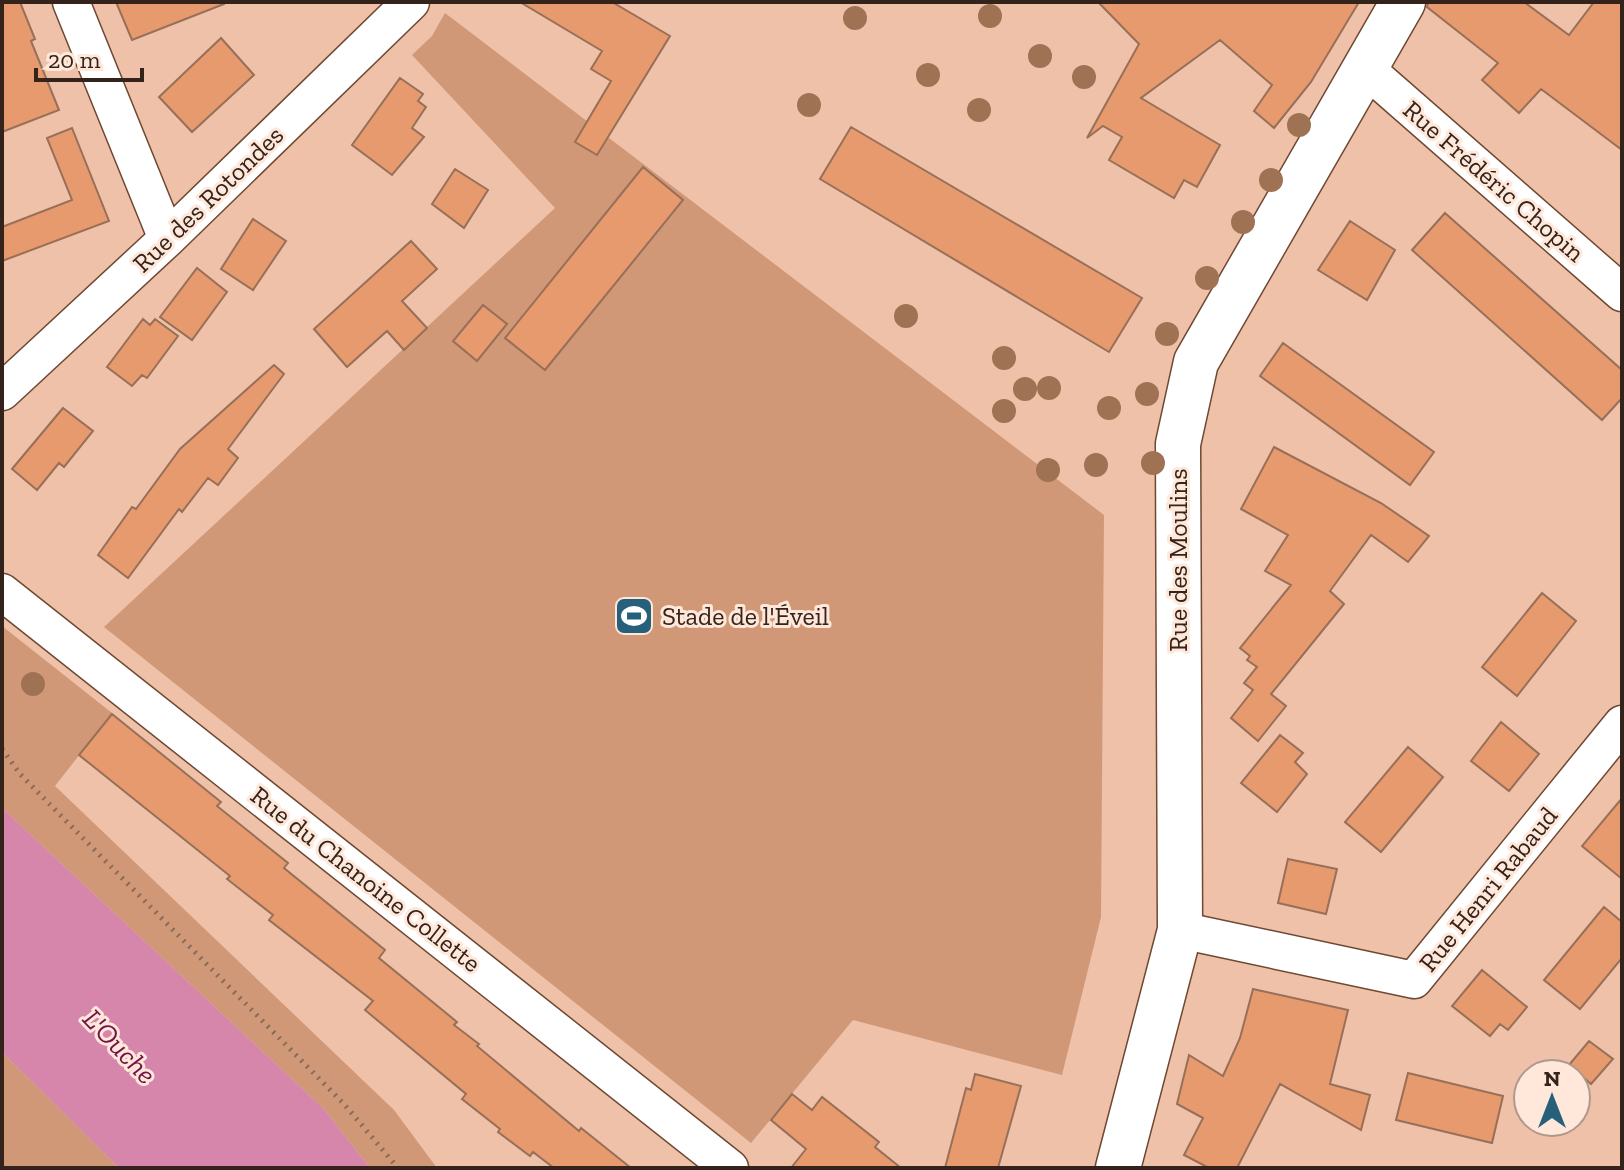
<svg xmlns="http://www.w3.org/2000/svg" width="1624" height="1170" viewBox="0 0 1624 1170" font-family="'Zilla Slab',serif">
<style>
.green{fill:#d19877}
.water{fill:#d686ab}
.building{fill:#e69a6e;stroke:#986f58;stroke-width:2}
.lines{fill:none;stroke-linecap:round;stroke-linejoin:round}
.minor-casing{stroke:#6e4832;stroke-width:39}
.tertiary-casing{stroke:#6e4832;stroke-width:47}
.path{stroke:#896b5b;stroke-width:5;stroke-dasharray:2 6;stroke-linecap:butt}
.minor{stroke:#fff;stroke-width:36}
.tertiary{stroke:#fff;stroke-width:44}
.tree{fill:#a07254}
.labels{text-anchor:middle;stroke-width:6;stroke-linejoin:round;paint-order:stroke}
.street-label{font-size:26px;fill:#34231a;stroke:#ffe7da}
.poi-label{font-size:26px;fill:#34231a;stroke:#ffe7da;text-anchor:start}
.water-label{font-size:28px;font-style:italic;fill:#72134a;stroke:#ffe7da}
</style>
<rect width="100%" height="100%" fill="#eec1a8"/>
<path class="green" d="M445,13L1104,515L1101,917L1062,1075L853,1020L751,1143L104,627L555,208L412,55L432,36Z
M2,626L112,713L55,786L394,1110L437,1168H370L324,1109L2,808Z
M2,1052L119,1168H2Z"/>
<path class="water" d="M2,808L324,1109L370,1168H119L2,1052Z"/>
<path class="building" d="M2,2H20L35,39L31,41L59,110L2,132Z
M116,2H224V4L132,40Z
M520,2H612L670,36L597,155L575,142L611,81L591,69L602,51Z
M1098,2H1359L1311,82L1274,128L1254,111L1272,85L1220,40L1141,98L1220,145L1197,187L1184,180L1174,198L1109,160L1122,137L1103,126L1087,138L1139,44Z
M1428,2H1524L1569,35L1594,2H1622V150L1541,89L1519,113L1482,80L1498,63L1427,7Z
M221,38L254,75L192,132L159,97Z
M400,78L423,94L418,101L426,107L412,128L424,137L392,175L352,145Z
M851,127L1142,298L1109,352L820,179Z
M72,128L109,221L2,261V227L72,200L47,138Z
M643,167L683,200L545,370L505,338Z
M455,169L488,190L464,228L432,204Z
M1445,213L1622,370V398L1602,420L1412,250Z
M253,219L286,241L253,290L221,269Z
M1350,221L1395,250L1367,300L1318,270Z
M411,241L437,269L402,301L427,328L404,350L387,331L347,367L314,329Z
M197,268L227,292L192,340L160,317Z
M483,305L507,324L477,361L453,341Z
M143,319L150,325L155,319L178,336L147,378L142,375L132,386L107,367Z
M1283,343L1434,452L1410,485L1260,376Z
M274,365L284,374L228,449L238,458L218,485L208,478L182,512L179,509L128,578L98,555L132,507L136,509L180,449Z
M63,408L93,431L64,467L59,463L37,490L12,469Z
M1274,447L1381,503L1429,536L1408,562L1371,535L1330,591L1344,604L1271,694L1286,706L1258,741L1231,718L1253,690L1244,683L1257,667L1247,660L1250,656L1240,648L1291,585L1265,571L1288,535L1241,509Z
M1542,593L1576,621L1517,696L1482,667Z
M112,714L221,802L217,806L288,863L284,868L385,950L379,958L457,1022L454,1025L479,1044L477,1046L579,1131L581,1128L631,1168H554L533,1152L530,1156L498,1132L500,1129L462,1099L466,1094L365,1010L373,1001L269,920L273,915L227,879L230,876L79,755Z
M1501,722L1539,754L1509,791L1471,761Z
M1280,735L1303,753L1295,762L1307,774L1277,812L1241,783Z
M1408,747L1443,777L1381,852L1345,822Z
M1622,798V879L1582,846Z
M1288,859L1337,869L1326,914L1278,903Z
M1604,907L1622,922V958L1580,1009L1544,980Z
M1482,970L1527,1007L1508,1030L1500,1024L1490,1036L1452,1006Z
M1253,989L1348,1010L1330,1084L1370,1095L1361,1130L1280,1084L1237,1168H1209L1184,1155L1203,1118L1177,1104L1189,1055L1223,1076L1240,1038Z
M1589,1041L1613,1059L1591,1084L1569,1065Z
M1408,1073L1503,1096L1492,1143L1396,1120Z
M975,1074L1021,1086L998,1168H945L966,1088L971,1090Z
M792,1094L812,1110L822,1097L879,1142L875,1147L901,1168H791L806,1149L771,1120Z"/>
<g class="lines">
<g class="minor-casing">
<path id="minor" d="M71,2L167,239
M1366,69L1622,293
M2,392L167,239L411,2
M2,592L730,1168
M1180,930L1414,980L1622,724"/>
</g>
<g class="tertiary-casing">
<path id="tertiary" d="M1118,1168L1180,930L1178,444L1196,362L1403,2"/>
</g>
<path class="path" d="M2,749L20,774L344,1104L398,1168"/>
<use href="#minor" class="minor"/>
<use href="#tertiary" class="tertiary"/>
</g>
<g class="tree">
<circle cx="990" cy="16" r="12"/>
<circle cx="855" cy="18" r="12"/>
<circle cx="1040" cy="56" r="12"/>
<circle cx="928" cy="75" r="12"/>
<circle cx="1084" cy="77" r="12"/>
<circle cx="809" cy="105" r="12"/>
<circle cx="979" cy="110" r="12"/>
<circle cx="1299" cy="125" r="12"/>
<circle cx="1271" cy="180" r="12"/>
<circle cx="1243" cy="222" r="12"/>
<circle cx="1207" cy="278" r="12"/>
<circle cx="906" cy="316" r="12"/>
<circle cx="1167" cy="334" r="12"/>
<circle cx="1004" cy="358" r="12"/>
<circle cx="1049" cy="388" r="12"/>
<circle cx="1025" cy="389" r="12"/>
<circle cx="1147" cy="394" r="12"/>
<circle cx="1109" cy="408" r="12"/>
<circle cx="1004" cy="411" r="12"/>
<circle cx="1153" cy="463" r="12"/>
<circle cx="1096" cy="465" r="12"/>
<circle cx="1048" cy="470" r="12"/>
<circle cx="33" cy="684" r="12"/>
</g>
<defs>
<g id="stadium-square" transform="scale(2)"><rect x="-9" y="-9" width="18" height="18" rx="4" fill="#27607a" stroke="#ffe7da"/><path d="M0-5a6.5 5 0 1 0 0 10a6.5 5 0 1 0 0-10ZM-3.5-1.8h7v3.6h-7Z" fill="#fff"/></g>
</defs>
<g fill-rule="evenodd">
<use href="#stadium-square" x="634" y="616"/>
</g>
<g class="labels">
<g class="street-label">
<text transform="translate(1494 181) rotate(41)" y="9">Rue Frédéric Chopin</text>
<text transform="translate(208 199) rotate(-44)" y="9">Rue des Rotondes</text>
<text transform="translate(1178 560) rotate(-90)" y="9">Rue des Moulins</text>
<text transform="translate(366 879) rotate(38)" y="9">Rue du Chanoine Collette</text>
<text transform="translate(1488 889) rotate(-51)" y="9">Rue Henri Rabaud</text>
</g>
<g class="poi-label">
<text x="662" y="625">Stade de l'Éveil</text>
</g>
<g class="water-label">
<text transform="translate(120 1046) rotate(46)" y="10">L'Ouche</text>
</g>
</g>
<rect width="1624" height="1170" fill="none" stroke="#34231a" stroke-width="8"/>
<g transform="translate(1552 1098)"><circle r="38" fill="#ffe7da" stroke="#ae998d" stroke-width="2"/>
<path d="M0-6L14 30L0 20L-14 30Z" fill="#27607a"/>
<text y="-12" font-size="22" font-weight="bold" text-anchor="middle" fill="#34231a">N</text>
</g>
<path d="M36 68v12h106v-12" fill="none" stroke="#34231a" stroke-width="4"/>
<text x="48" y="68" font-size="24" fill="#34231a" stroke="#ffe7da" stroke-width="6" paint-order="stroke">20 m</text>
</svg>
